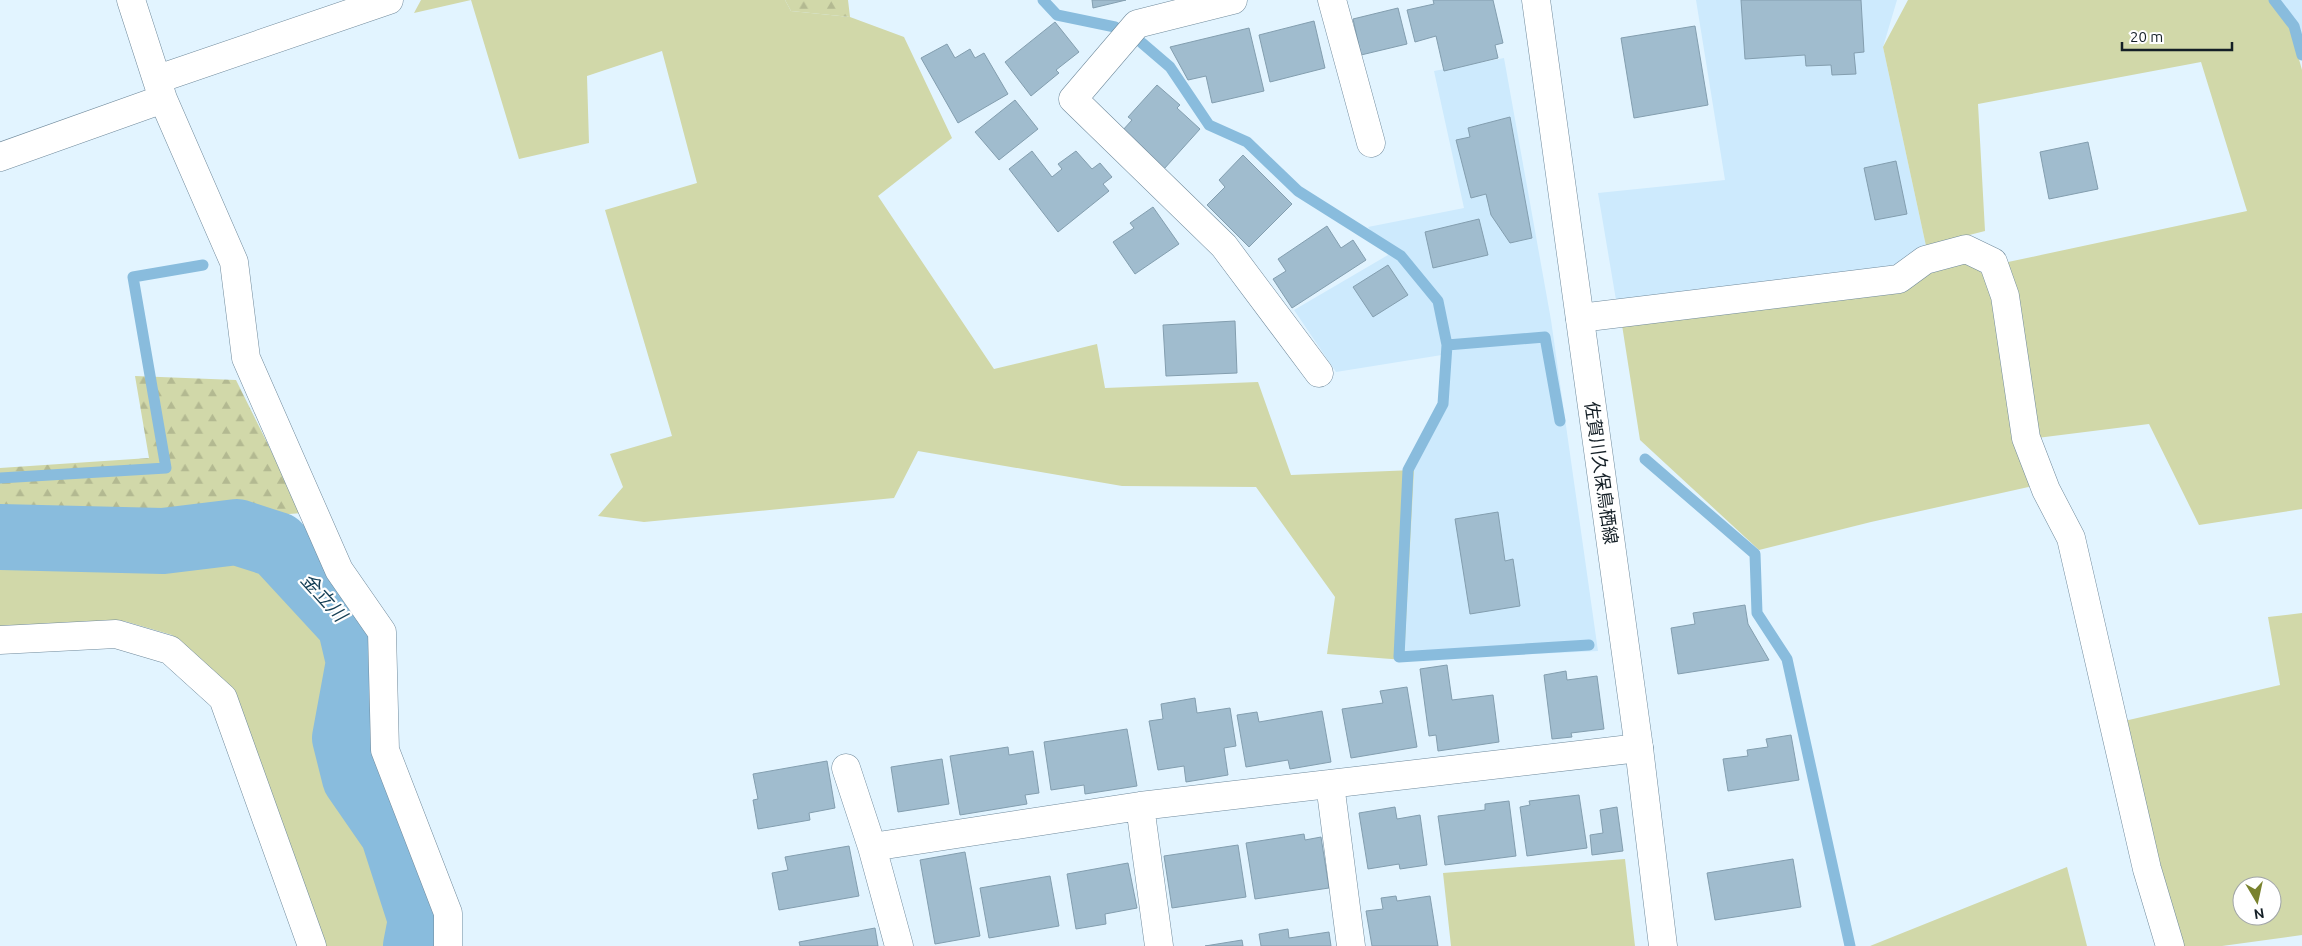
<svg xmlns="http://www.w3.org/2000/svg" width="2302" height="946" viewBox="0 0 2302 946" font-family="Ubuntu,'Noto Sans JP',sans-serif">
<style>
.built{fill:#cdeafd}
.grass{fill:#d1d8a9;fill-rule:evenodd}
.forest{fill:url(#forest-firs)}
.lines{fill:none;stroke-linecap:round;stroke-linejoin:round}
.stream{stroke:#89bcdd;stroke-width:11}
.river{stroke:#89bcdd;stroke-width:66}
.building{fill:#a0bcce;stroke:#839eaf}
.minor-casing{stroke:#708a9c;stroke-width:29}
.major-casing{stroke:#708a9c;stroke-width:29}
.minor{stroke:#fff;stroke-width:28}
.major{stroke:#fff;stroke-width:28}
.labels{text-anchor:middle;stroke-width:4.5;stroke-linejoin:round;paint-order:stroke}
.street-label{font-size:18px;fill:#141f26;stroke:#fff}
.water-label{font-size:19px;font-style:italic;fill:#143e55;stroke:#fff}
</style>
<defs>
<pattern id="forest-firs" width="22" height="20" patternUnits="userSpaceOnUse" patternTransform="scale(1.25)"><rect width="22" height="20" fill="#d1d8a9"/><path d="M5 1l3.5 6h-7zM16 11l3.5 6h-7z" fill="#b3b991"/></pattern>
</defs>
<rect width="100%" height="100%" fill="#e2f4ff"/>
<path class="built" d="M1696,0H1897L1883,47L1926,246L1896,271L1617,306L1598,193L1725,180Z
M2279,0H2302V41L2297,25Z
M1504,58L1551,320L1598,651L1404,660L1414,470L1447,407L1448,354L1336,372L1294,310L1388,255L1368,227L1464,208L1434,71Z"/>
<path class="grass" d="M421,0H785L791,11L850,17L904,37L952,138L878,196L994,369L1097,344L1105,388L1258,382L1291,475L1414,470L1404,660L1327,654L1335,597L1256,487L1122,486L918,451L894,498L644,522L598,516L623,487L610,454L672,436L605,210L697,183L662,51L587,76L589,143L519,159L471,0L414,13Z
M1908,0H2269L2290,27L2302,70V509L2199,525L2149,424L2037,438L2008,262L2247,211L2201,62L1978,104L1985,231L1926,246L1883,47Z
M1966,260L1989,279L2033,486L1871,522L1759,550L1640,440L1622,325Z
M257,553L344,652L329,765L381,844L404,918L399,946H325L236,693L172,635L124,621L0,627V561Z
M2302,613V935L2222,946H2179L2120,722L2280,685L2268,617ZM2242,886H2272V916H2242Z
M1625,859L1635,946H1451L1443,873Z
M2067,867L2087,946H1870Z"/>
<path class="forest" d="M785,0H848L850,17L791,11Z
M135,376L236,380L302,513L134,526L0,504V468L149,458Z"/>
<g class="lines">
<path class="stream" d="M1043,0L1057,15L1115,27
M2274,0L2294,26L2302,55
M1142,43L1170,67L1209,125L1247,142L1298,191L1401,256L1438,301L1447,345L1443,404L1408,470L1399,657L1589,645
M1447,345L1545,337L1560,421
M1645,459L1755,554L1757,613L1787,659L1850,946
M0,478L166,468L133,277L203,265"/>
<path class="river" d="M0,537L163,541L237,532L277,545L350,624L359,662L345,738L355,778L393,833L421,920L416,946"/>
</g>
<path class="building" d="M1092,0H1126L1093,8Z
M1433,0H1493L1503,43L1495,45L1498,58L1444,71L1436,36L1415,42L1407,10L1434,4Z
M1741,0H1861L1864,52L1854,53L1856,74L1832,75L1831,65L1806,66L1805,55L1745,59Z
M1398,8L1407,44L1361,55L1353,19Z
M1314,21L1325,68L1270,82L1259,35Z
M1055,22L1079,52L1056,70L1059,73L1031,96L1005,62Z
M1695,26L1708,105L1634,118L1621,38Z
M1249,28L1264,91L1212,103L1206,76L1188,80L1170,47Z
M947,44L955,58L970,49L975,58L984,53L1008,94L958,123L921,58Z
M1157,85L1180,105L1177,108L1200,129L1164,169L1122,131L1132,120L1128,117Z
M1015,100L1038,129L999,160L975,132Z
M1510,117L1532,238L1510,243L1491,215L1486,194L1471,198L1456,140L1470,137L1468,128Z
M2088,142L2098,189L2049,199L2040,152Z
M1032,151L1052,177L1062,169L1058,164L1076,151L1092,169L1100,163L1112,177L1103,184L1109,191L1058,232L1009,169Z
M1243,155L1292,204L1249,247L1207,205L1225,187L1219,180Z
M1896,161L1907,214L1875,220L1864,168Z
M1153,207L1179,244L1135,274L1113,242L1134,228L1130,223Z
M1479,219L1488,255L1433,268L1425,232Z
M1327,226L1341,248L1353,240L1366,260L1292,308L1273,279L1286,271L1278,259Z
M1388,265L1408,295L1373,317L1353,287Z
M1235,321L1237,373L1166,376L1163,325Z
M1498,512L1505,561L1513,559L1520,606L1470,614L1455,519Z
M1745,605L1748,624L1769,660L1678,674L1671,628L1695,624L1693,613Z
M1447,665L1452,700L1493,695L1499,742L1438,751L1436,735L1429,736L1420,669Z
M1566,671L1567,680L1597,676L1604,729L1571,733L1572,737L1552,739L1544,675Z
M1407,687L1417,747L1351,758L1342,709L1383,703L1380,691Z
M1195,698L1197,713L1230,708L1236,746L1224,748L1228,775L1186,782L1184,766L1158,770L1149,721L1163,719L1161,704Z
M1322,711L1331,762L1290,769L1288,760L1246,767L1237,715L1257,712L1259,722Z
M1127,729L1137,786L1085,794L1084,785L1051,790L1044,742Z
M1791,735L1799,780L1728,791L1723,759L1748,756L1747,750L1768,747L1766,739Z
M1008,747L1009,755L1033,751L1039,793L1025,795L1027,804L960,815L950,756Z
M942,759L949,804L898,812L891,767Z
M827,761L835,808L809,813L810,820L758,829L753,800L758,799L753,774Z
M1579,795L1587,848L1527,856L1520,807L1530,805L1529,801Z
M1509,801L1516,856L1445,865L1438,816L1485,810V804Z
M1395,807L1397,819L1420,815L1427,865L1400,869L1399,864L1368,869L1359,813Z
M1617,807L1623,851L1592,855L1590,835L1603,833L1600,810Z
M1304,834L1305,840L1321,837L1329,888L1255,899L1246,843Z
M1238,845L1246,897L1172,908L1164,856Z
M849,846L859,896L779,910L772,873L788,870L785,857Z
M965,852L980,936L935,944L920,860Z
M1793,859L1801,907L1715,920L1707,873Z
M1128,863L1137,908L1105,914L1106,924L1076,929L1067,874Z
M1050,876L1059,926L989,938L980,888Z
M1396,896L1397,901L1430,896L1438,946H1372L1366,911L1383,909L1381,898Z
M875,928L878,946H800L799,942Z
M1288,929L1289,938L1329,932L1331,946H1261L1259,934Z
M1242,940L1243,946H1205Z"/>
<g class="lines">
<g class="minor-casing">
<path id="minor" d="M131,0L163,99L234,262L246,358L339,570L382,632L385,750L448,913V946
M1233,0L1137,24L1073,99L1224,246L1319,373
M1332,0L1371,143
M158,79L389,0
M0,157L163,99
M1580,318L1899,279L1925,260L1966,249L1993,262L2005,296L2026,438L2046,490L2071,538L2147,869L2170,946
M0,640L116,634L170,650L223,698L312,946
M846,768L872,847
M1330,784L1351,946
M1140,806L1159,946
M899,946L872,847L1140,806L1639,748"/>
</g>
<g class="major-casing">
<path id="major" d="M1536,0L1639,748L1663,946"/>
</g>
<use href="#minor" class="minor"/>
<use href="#major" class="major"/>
</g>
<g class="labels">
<g class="street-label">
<text transform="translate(1601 473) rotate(82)" y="6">佐賀川久保鳥栖線</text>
</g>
<g class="water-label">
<text transform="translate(324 597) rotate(48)" y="7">金立川</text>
</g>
</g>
<g transform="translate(2257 901) rotate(171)"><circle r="24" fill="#ffffff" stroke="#a1a5a8"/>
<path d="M0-4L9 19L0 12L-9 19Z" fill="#79822e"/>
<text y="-8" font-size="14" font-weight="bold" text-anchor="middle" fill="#141f26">N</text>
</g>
<path d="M2122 42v8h110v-8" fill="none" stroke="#141f26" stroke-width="2.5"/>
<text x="2130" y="42" font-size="15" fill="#141f26" stroke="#ffffff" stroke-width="4" paint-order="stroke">20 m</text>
</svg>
